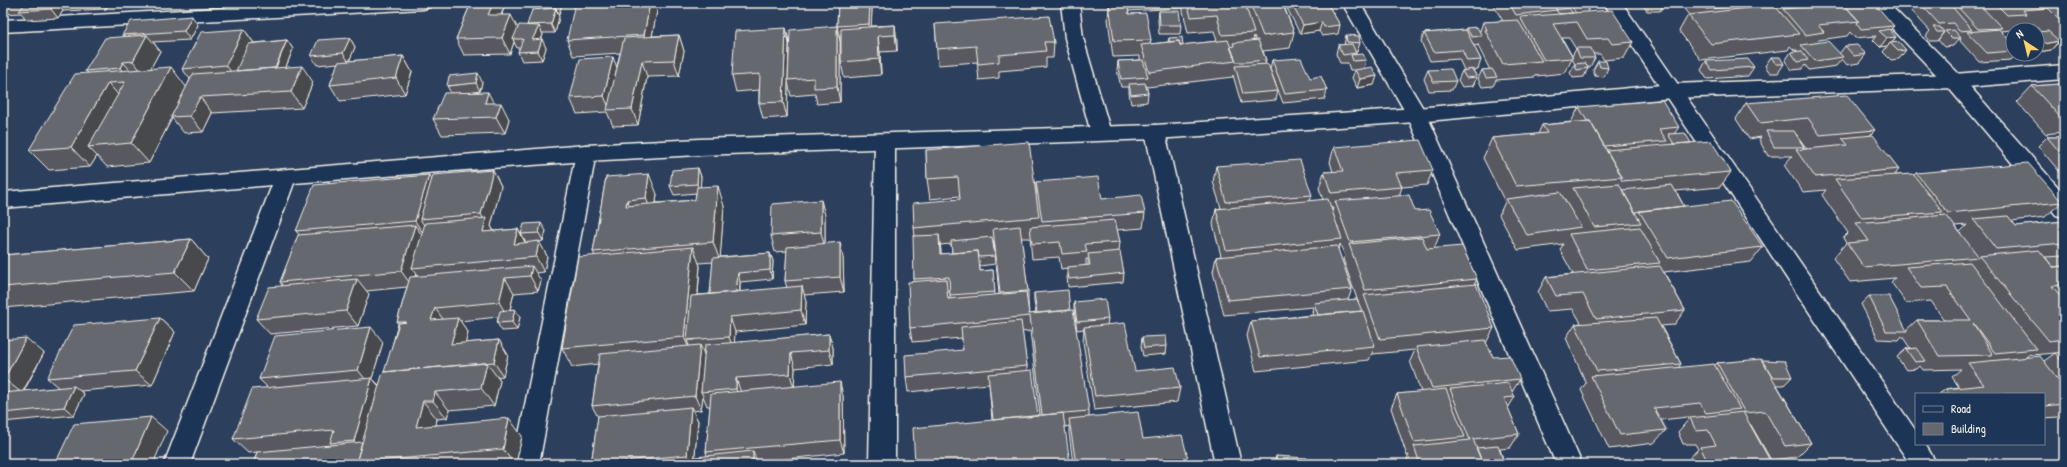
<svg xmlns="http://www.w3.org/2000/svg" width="2067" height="467" viewBox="0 0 2067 467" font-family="'Patrick Hand',sans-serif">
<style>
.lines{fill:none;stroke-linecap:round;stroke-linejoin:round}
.minor-casing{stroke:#f4f1e8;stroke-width:3}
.tertiary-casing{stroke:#f4f1e8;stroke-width:3}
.minor{fill:#1d3557;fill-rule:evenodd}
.tertiary{fill:#1d3557;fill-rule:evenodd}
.wall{fill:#585960;stroke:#f4f1e8;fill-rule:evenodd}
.shaded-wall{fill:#47494e;stroke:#f4f1e8}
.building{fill:#666870;stroke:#f4f1e8}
</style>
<rect width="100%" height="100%" fill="#2c3f5c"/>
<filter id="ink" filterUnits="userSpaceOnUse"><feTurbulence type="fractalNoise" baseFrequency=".025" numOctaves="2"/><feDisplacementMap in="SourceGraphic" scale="8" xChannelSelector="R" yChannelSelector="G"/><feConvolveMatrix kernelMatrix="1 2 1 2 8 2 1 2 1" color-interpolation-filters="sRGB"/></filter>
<g filter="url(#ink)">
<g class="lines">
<g class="minor-casing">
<path id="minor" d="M312,3H432L430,7L423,9L3,32V20Z
M1061,3H1079L1083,38L1111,133L1108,138L1101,140L1094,138L1091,133L1065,38Z
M1342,3H1360L1427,115L1582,464H1556L1407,115Z
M1604,3H1622L1916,431V444H1925L1937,464H1910Z
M1868,3H1888L1961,76L2064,194V217L2056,215L1947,86Z
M1155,125L1162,127L1165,132L1241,464H1215L1145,132L1148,127Z
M885,134L892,136L895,141V464H869L875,141L878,136Z
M586,145L593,148L596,153L539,464H513L576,153L579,148Z"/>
</g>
<g class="tertiary-casing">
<path id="tertiary" d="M2064,65V79L1954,88L1672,98L1417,122L1155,139L699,155L586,161L294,183L190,464H164L272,185L3,208V192L586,145L699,139L1155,125L1417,108L1672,84L1954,74Z"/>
</g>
<use href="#minor" class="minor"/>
<use href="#tertiary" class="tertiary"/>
</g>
<path class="wall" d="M3,3H109L106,9L63,11L58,18L27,20L21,13L3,14Z
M223,3H269L268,4L224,5Z
M471,3H502L504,7L502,15L518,29L528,26L538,9L537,7L538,3H562L559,15H558L559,17L555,33H542L543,35L541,40L546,48L542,60L522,61L518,52L520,48H517L514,42L510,54L464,55L456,39Z
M838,3H871L872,9L871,26L895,25L897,51L880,52L881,75L844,78L841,62V35H839L840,42V102L817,104L815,94L791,96L788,82L787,117L763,119L759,103V90L736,92L732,76L786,28L789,42L837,26Z
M1109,3H1327L1340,25L1338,34L1322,36L1319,31L1300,34L1287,8V6H1284L1294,32L1290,48L1263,51L1266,60L1265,64L1278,91L1276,100L1241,103L1233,75V77L1147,87V86H1146L1148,93L1147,102L1131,104L1129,93V87H1121L1117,70L1118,61L1140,60V56L1113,57L1108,19ZM1183,8V11L1188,33L1214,31L1217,41L1183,45L1169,38L1168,42L1150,44L1151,40L1129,14L1128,11ZM1254,36L1256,41H1253Z
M1492,3H1553L1557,10L1573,13H1576L1572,7L1574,3H1591L1587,12L1633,42L1624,58L1604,60L1600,54H1593L1595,58L1590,67H1587L1588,68L1584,77L1573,78L1570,73L1575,64L1572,59L1565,73L1536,76V75L1535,77L1496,80L1493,86L1482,87L1478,79L1482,70H1490L1478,46L1479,45L1474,46L1481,60L1478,69L1473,70L1477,77L1473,86L1462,87L1458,80L1462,71L1464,70L1459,59L1430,61L1421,42L1424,33L1465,30L1466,28L1480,31L1483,22L1503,21ZM1562,38H1569L1576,49L1572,56Z
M1642,3H1664L1660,11H1647Z
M1684,3H1864L1863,4L1894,26L1890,30L1892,42L1906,50L1899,59L1891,60L1883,52L1887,46L1880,47L1873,40L1876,36L1855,38L1850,32L1847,36L1819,40L1817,42L1839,54L1845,46L1866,54L1859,63L1847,65L1842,59L1836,66L1809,70L1805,65L1802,69L1792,70L1785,61L1791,52H1796L1797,50H1794L1790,46L1788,50L1701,60L1679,31L1688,15H1689L1682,6Z
M1914,3H2064V41L2059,42L2051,50L2037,52V32H2041L2034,24L2016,26L2012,30L2001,31L2013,44V54H2016L2011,60L1979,62L1960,41L1961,39H1959L1953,46L1944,47L1938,40L1944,32L1937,41H1930L1926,36L1930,31L1911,10L1915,4Z
M657,11L652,36L679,35L684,51L679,76L647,77L638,125L613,126L607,112L577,114L570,98L617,66L620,53L573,56L567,40Z
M1159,11L1181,25L1180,34H1159L1158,20Z
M935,24L1054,42L1053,58H1046V67L999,71V78L979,80L977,62L938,65Z
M198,25L190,40L153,42L160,51L150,69L187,87L190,79L182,69L244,29L254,43L287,40L293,49L286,67L313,82L302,108L212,113L203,132L184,133L172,118L149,163L107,167L97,156L90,167L49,170L29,150L88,73L85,71L123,37L122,35Z
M1346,35L1360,43L1357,52L1355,51L1356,53V55L1366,60L1364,68L1374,85L1357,88L1352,78L1355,70H1350L1348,64V63H1340L1336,54L1338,45H1344Z
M350,38L355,47L349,61L403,56L412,72L405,94L340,101L330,85L338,63L317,65L311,56Z
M1771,57L1784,64L1778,73H1770L1765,66Z
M1272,60L1310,78L1327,90L1325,99L1283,103L1270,69Z
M1598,61L1608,68L1604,77L1595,76L1593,70Z
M1706,61L1754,67L1748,76L1707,79L1701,70Z
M1428,70L1456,81L1452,90L1429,91L1424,79Z
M482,82L480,91L469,93L494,103L509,119L505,133L442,135L433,119L451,93L447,86Z
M2064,82V171H2059L2038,146L2047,137H2058L2062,132L2046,134L2017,102L2032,86L2061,84L2062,83Z
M1746,103L1875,130L1870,135L1899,169L1895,175H1914L1916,173L2062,202L2045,217L2012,221L2016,226L2064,221V412L2058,417L2044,418V394H1939L1946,389L1959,387L1952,377L1961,369L1923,370L1920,366L1917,369L1906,370L1897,357L1906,349L1910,348L1902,336L1899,340L1878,339L1861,304L1869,296L1906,330L1917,320H1944L1931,301L1906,303L1891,282L1895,278L1850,282L1833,258L1846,243L1843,238L1848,233L1822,195L1826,190L1803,192L1784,165L1792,156H1768L1759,140L1761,137L1749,139L1736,119ZM1796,134L1807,149H1802L1804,147ZM1967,225L1960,232L1955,226ZM2055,353L2044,361L2026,357L2030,354L2031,355Z
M1579,107L1679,127L1674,134L1691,143L1731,172L1720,187L1676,191L1684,206L1763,247L1751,262L1664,272L1685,310L1674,325L1661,326L1681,364L1678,368L1715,365L1717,363L1762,360L1792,377L1784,385H1777L1811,443L1797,457L1771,460L1751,425H1750L1772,464H1689L1687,461L1698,449L1695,444H1683L1678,432L1689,419L1688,417L1661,420L1666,430L1654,443L1609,449L1581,390L1586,383L1566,338L1575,324L1581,323L1573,309L1547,311L1538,292L1546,277L1573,274L1560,250L1563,244L1518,250L1499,215L1505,202L1483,158L1492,138L1538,134L1542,125L1571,122Z
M1334,147L1433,170L1427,185L1402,187L1399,196L1440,234L1434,249L1477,279L1474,285L1494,328L1486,343L1493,357L1520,379L1512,392L1515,397L1508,408L1519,434L1510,448L1500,449L1504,462L1503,464H1408L1407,459L1409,455L1407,456L1391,408L1397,394L1421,392L1410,361L1415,350L1373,354V351L1369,360L1256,371L1247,336L1251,321L1313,315L1312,311L1313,307L1224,315L1213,272L1216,257L1221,256L1213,224L1216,209L1221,208L1213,182L1216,166L1312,195L1310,201L1323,200L1319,188L1324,172H1333L1330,162ZM1331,208H1333L1332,212ZM1340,244L1345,256L1343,259L1357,299L1348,300L1352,289L1338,250Z
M926,150L1036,195V182L1102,199L1145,213L1143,228L1117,230L1120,242L1119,251L1124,273L1123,282L1068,287L1067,276V268L1061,269L1059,257L1032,259L1030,238H1021L1028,291V301L1029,314L1036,313L1034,302V293L1070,310L1089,411V417L1143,439L1189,463V464H1073L1069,433V426L1065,427L992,420L989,384L908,392L906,377L963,350L962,338L912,342L910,328L914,282L915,236L914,228L960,199V196L930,199L927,179ZM993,241H994L999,294L995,295L993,270L980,271V266L995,264ZM951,244L952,253L941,254L940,245ZM1086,259H1088V266H1086ZM947,292H950V299H948ZM1030,331L1040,415L1038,416L1027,371V366L1022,332Z
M698,168L701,177L700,187L724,206L720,257L770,253L773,261L772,279L740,282V292L787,288L785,281L787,251L775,252L771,236L825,215V244L843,258L844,292L804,295L806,301L805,325L735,332L734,343L829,334L833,348V364L795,368L794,386L843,396L844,453L757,462L758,464H695L707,456L706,452L710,406H707L703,396L701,410L693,411L698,421L694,464H591L598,417L592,406L598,364L572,367L562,348L595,256L593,252L606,177L657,194L656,203L695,200L696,193L674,195L670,186ZM713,262L710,294L698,295L700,266L699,263Z
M493,170L501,186L491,226L494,231L518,229L525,243H526L521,234L546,231L543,241L539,242L547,256L544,272L536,273L541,281L538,291L514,293L510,310L515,309L520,317L517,330L502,331L497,323L498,317L460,321L468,332L465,343L499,340L508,355L503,376L497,377L500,381L494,406L449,410L447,418L437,419L436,425L522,436L516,464H253L257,452L248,453L233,439L267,387L259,379L383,342L372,378L379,385L385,372L398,324L397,322L407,287L366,291L369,294L358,326L270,334L256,319L282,285L280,282L299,235L296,231L429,175L432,180ZM416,273L418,276H415Z
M191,239L208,259L194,291L3,308V255Z
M1074,302L1108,319L1107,325L1135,371L1180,388L1177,402L1094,410L1083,342L1084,329L1077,330L1074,310Z
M160,318L175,332L152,385L80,391L84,394L74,415L3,422V340L44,353L24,391L59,388L47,378Z
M1142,337L1167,346L1166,354L1143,356L1141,346Z
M1276,456L1307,464H1274Z"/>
<path class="shaded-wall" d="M55,3H56L63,11L58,18L51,9Z
M101,3H109L106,9Z
M493,3H502L504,7L495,31L488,15Z
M556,3H562L559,15L555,6Z
M650,3H654L657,11L649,51L644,35Z
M870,3L872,9L871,33L869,24Z
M556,8L559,17L555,33L551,24Z
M511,15L519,31L513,39L514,42L510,54L502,38Z
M192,16L198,25L190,40L184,31Z
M1322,22L1319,31L1300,34L1303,25Z
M895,25L897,41V51L895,35Z
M539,26L543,35L536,49L532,40Z
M837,26L840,42V102L837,87Z
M786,28L789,44L788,80V82L787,117L783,102Z
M244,29L255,45L238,81L226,65Z
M147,35L160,51L146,77L133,61Z
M679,35L684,51L679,76L674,60Z
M878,36L880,52L881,75L879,59Z
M1896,37L1891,44L1890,43L1887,46L1880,47L1887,38Z
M350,38L355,47L349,62L343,53Z
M542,39L546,48L542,60L538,51Z
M287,40L293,49L281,79L275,70Z
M2059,41L2051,50L2037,52V50L2043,44Z
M403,56L412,72L405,94L396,78Z
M613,57L619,73L610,110L604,96Z
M642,61L647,77L638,125L632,109Z
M123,62L137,78L134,84L120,68Z
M302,66L313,82L302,108L291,92Z
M171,67L187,88L171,117L172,118L149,163L131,143Z
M478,73L482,82L480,91L476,83Z
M1377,76L1374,85L1357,88L1360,79Z
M108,83L125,103L88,147L97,156L90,167L71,147Z
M488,92L496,108L485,103Z
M200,97L212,113L203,132L190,116Z
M501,103L509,119L505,133L496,117Z
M698,168L701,177L700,193L697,184Z
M493,170L501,186L491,226L495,234L483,232L485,222L481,214Z
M649,174L657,194L654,218L646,198Z
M429,175L438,191L420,219L427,230L425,236L415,221Z
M718,186L724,206L720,261L713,242Z
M627,200L635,219L626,206Z
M821,200L825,215V248L821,232Z
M541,223L546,231L543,241L539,233Z
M415,225L425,240L412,268L416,273L412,286L401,271Z
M518,229L526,244L523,259L514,244Z
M939,235L941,250V269L940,254Z
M191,239L208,259L194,291L175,272Z
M539,241L547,256L544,272L536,257Z
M840,242L843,258L844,292L840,277Z
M693,247L700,266L694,340H687L692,354V355L684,337Z
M770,253L773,261L772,279L770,270Z
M532,266L541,281L538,291L530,276Z
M738,273L740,282L739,301L736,292Z
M505,278L514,293L508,317L499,302Z
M357,279L369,294L358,326L346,311Z
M802,286L806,301L805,325L801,310Z
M435,308L445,322L431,320Z
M515,309L520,317L517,330L512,322Z
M730,317L735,332L734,351L729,337Z
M160,318L175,332L152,385L135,371Z
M458,318L468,332L462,359L451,344Z
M371,327L383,342L370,385L358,370Z
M829,334L833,348V364L829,350Z
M26,338L44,353L22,393L4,379Z
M499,340L508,355L503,376L494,362Z
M700,345L706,359L701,392L703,396L701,410L695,396Z
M791,353L795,368L794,388L790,374Z
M487,363L500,381L494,406L481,388Z
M372,378L384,392L362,450L354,441Z
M736,378L741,393V403L736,389Z
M840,382L843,396L844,453L840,440Z
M74,386L84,394L74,415L64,407Z
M435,392L449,410L447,418L433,401Z
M423,401L437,419L431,445L416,427Z
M691,407L698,421L694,464H690V461L687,455Z
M151,417L167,431L153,464H131Z
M509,418L522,436L516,464H514L503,449Z
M753,451L758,464H753Z"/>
<path class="building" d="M3,3H55L51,9L19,11L25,4L3,5Z
M471,3H493L488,15H511L502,38L456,39Z
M538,3H556L555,6L537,7Z
M575,3H650L644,35L567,40Z
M838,3H870L869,24L837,26Z
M1109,3H1127L1129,14L1146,13L1151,40L1114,41Z
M1187,3H1245L1254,33L1222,35L1217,15L1191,17Z
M1250,3H1282L1294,32L1263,36Z
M1291,3H1327L1340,25L1324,27L1322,22L1303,25Z
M1509,3H1553L1557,10L1516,15Z
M1580,3H1591L1580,4Z
M1701,3H1764L1765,5L1706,9Z
M1843,3L1859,21L1818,25L1824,32L1805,35L1783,9Z
M1920,3H1949L1972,30L1959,31L1953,23L1939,24Z
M1954,3H1978L2002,28L1978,29Z
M1995,3H2058L2064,8V24L2048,8L2023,10L2026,14L2007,15Z
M1875,4L1894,26L1861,29L1857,23L1859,21L1845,6Z
M1774,5L1799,34L1711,44L1688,15Z
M556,8L551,24L527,25L532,10Z
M1569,8L1573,13L1559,14L1556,10Z
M1612,10L1633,42L1612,44L1608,38L1587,39L1577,22L1553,24L1573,58L1544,60L1520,17Z
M1159,11H1179L1181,25H1160Z
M192,16L184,31L122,35L131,21Z
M1049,16L1054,42H1044L1046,51L999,55V62L978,64L976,46L937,49L935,24Z
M1518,20L1542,61L1503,64L1485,30H1487L1483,22Z
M519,25L539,26L532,40L542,39L538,51L518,52L523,39H513Z
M895,25V35L878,36L879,59L841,62V29Z
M837,26V87L814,88V78L788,80L790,30Z
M1477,27L1482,36L1472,37L1466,28Z
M1933,27H1940L1944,32H1937Z
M786,28L783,102L759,103L760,74L732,76L735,31Z
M244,29L226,65L182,69L201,32Z
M1889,29L1896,37L1887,38L1879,31Z
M1999,29L2013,44V51L1987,53L1967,32Z
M1466,30L1481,60L1467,61L1462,50L1434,52L1424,33Z
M1954,30L1961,38H1952L1945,31Z
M2048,31L2059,41L2043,44L2037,39V32Z
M147,35L133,61L123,62L120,68L85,71L105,38Z
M679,35L674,60L642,61L632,109L607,110L624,38Z
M1346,35L1359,36L1360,43L1347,42Z
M1182,37L1183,45H1180L1179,41L1169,42V38Z
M350,38L343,53L311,56L318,40Z
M287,40L275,68L236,71L248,44Z
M1228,40L1236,61L1149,72L1141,45L1179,41L1180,45Z
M1258,40L1266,60L1246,62H1236L1230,47L1234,46L1233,43Z
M1828,41L1843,57L1815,61L1801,45Z
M1899,42L1906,50L1898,51L1890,43Z
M1352,44L1356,53L1343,55L1338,45Z
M1857,45L1866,54L1854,56L1845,46Z
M1576,48H1591L1595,58H1580Z
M1801,51L1808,60L1798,62L1791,52Z
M1363,54L1366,60L1353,61L1351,55Z
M403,56L396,78L330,85L338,62Z
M613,57L604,96L570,98L580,59Z
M1771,57H1780L1784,64H1776Z
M1301,58L1310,78L1321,76L1327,90L1285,94L1272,60Z
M1748,59L1754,67L1712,70L1706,61Z
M1143,60L1148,77L1121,79L1118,61Z
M1598,61H1606L1608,68L1600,67Z
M1585,63L1588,68L1577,70L1574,64Z
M1268,64L1278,91L1243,94L1235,66Z
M302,66L291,92L200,97L190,116L171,117L193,74Z
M171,67L131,143L88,147L125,82L108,83L71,147L29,150L75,74Z
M1372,67L1377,76L1360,79L1355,70Z
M1451,69L1456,81L1433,82L1428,70Z
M1472,69L1477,77L1466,78L1462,71Z
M1492,69L1497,77L1486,78L1482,70Z
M478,73L476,83L447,86L449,76Z
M1145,83L1148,93L1131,95L1129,84Z
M2060,84L2064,88V118H2061L2032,86Z
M488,92L485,103H501L496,117L433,119L444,93Z
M1847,95L1875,130L1820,135L1808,118L1760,123L1746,103Z
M1662,100L1679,127L1659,129L1667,141L1604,146L1590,121H1587L1579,107Z
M1590,121L1622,177L1516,186L1492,138L1547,133L1542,125Z
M1766,131H1794L1804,147H1774Z
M1685,133L1691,143L1674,144L1668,134Z
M1873,135L1899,169L1815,177L1796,150L1848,145L1842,138Z
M2047,137H2064V157Z
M1420,140L1433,170L1396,173L1402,187L1331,193L1324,172L1343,171L1334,147Z
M1711,141L1731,172L1622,181L1621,179L1622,177L1606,150Z
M1029,142L1039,217L914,228L913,203L960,199L958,177L927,179L926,150Z
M1300,160L1312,195L1226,202L1216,166Z
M2028,163L2062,202L1948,213L1916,173Z
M698,168L697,184L670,186L672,170Z
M493,170L481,214L420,219L433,175Z
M649,174L646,198L627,200L626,206L695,200L697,187L718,186L713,242L593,252L606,177Z
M1913,174L1943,212L1862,218L1835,179Z
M429,175L415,221L296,231L314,185Z
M1098,177L1102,199L1141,195L1145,213L1042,221L1036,182Z
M1619,184L1641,223L1594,227L1573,188Z
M1672,185L1684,206L1635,212L1622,190Z
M1560,192L1581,227L1527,235L1506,199Z
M1409,195L1415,211L1429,210L1440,234L1350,242L1335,201Z
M1328,199L1342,239L1226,250L1216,209Z
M821,200V232L771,236L772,204Z
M1731,201L1763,247L1668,258L1639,211Z
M1946,215L1979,257L1864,267L1847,243L1869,241L1856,223Z
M2008,216L2016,226L2064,221V243L1996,249L1973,219Z
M486,218L483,232L518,229L514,244L539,241L536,257L412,268L425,223Z
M1115,220L1120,242L1085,244L1087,252L1062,254L1060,242L1032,244L1030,227Z
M541,223L539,233L521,234L524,224Z
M415,225L401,271L280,282L298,235Z
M1020,226L1028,291L1000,293L993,229Z
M1640,227L1660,263L1587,270L1569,234Z
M939,235L940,254L978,251L980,271L993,270L995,292L950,295L949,277L914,279L913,236Z
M992,237L995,256L979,257L978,251L952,253L951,241Z
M1422,237L1427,249L1462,246L1477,279L1365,290L1349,244Z
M191,239L175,272L3,287V255Z
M840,242V277L785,281L787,247Z
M1337,246L1352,289L1228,300L1216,257Z
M693,247L684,337L562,348L578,257Z
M2039,250L2053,267L2064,266V285L2052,286L2064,300V339L2049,341L1979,256Z
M1120,251L1124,273L1069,279L1067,267L1090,265L1088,254Z
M770,253V270L738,273L736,292L710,294L713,258Z
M2064,256V266L2053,267L2045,257Z
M1970,262L2036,349L1995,353L1973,323L1993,355L1939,356L1917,320H1971L1947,287L1921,288L1906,267Z
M532,266L530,276L505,278L499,302L435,308L431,320L458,318L451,344L499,340L494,362L384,372L399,323L406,322H397L410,277Z
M1660,266L1685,310L1596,319L1583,294L1556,296L1546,277Z
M357,279L346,311L256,319L269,287Z
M946,279L948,299L1026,292L1029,314L1073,310L1089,411L1042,415L1030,316L910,328L908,282Z
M1476,284L1494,328L1380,339L1364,295Z
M802,286L801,310L730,317L729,337L687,340L691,296Z
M1068,290L1070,310L1037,313L1034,293Z
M1869,296H1889L1907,331H1886Z
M1105,299L1108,319L1077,322L1074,302Z
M1357,299L1362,311L1318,315L1314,303Z
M515,309L512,322L497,323L500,311Z
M1363,311L1375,346L1260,357L1251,321Z
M160,318L135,371L47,378L74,325Z
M1656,318L1681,364L1597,371L1575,324Z
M1021,321L1027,366L906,377L905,355L963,350L961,327Z
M1125,323L1135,371L1175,367L1180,388L1095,396L1084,327Z
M371,327L358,370L259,379L275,336Z
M829,334V350L791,353L790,374L736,378V389L701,392L705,345Z
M1166,336L1167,346L1144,348L1142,337Z
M26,338L4,379H3V340Z
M1485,340L1493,357L1510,356L1520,379L1432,388L1416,347Z
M700,345L695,396L592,406L600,354Z
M1917,348L1926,361L1915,362L1906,349Z
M2064,352V364L2055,353Z
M2040,356L2064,387V404L2044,406V394H1949L1946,389L1984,385L1968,363Z
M1761,359L1811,443L1785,446L1765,411L1745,413L1717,363Z
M1762,360L1785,361L1792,377H1772Z
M487,363L481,388L435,392L433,401H423L416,427L509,418L503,449L356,463L383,372Z
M1714,364L1740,409L1706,413L1700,403L1654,408L1666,430L1620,435L1591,376Z
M1032,370L1038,416L993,420L988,374Z
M372,378L354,441L330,443L334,430L233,439L252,389Z
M840,382V440L706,452L711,394Z
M1508,383L1515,397L1504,398L1519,434L1473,439L1483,464H1420L1414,446L1470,440L1450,389Z
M74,386L64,407L3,413V393Z
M1446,389L1465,437L1414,442L1397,394Z
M691,407L687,455L591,464L598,416Z
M1138,412L1143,439L1182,435L1189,463L1180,464H1076L1069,419Z
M1743,412L1772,464H1709L1700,447L1716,445L1708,430L1696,431L1690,418Z
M1063,413L1070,464H915L913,428Z
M151,417L131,464H55L74,424Z
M362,442L356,463L357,464H253L257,452Z
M1498,446L1504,462L1483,464L1476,448Z
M753,451V464H695V457Z
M1276,456L1307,458V464H1277Z
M691,458L690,464H646L647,461Z"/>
</g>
<rect width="2067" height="467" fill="none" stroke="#1d3557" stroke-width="16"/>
<rect x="8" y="8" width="2051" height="451" fill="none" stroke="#f4f1e8" stroke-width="1.5" filter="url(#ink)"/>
<rect x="1915" y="393" width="130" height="52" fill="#1d3557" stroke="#738091"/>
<rect x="1923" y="406" width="20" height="6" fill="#1d3557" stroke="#738091"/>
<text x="1951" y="413" font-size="12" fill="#f4f1e8">Road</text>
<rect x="1923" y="423" width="20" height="12" fill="#666870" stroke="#738091"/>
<text x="1951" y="433" font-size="12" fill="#f4f1e8">Building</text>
<g transform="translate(2025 42) rotate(325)"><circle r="19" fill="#1d3557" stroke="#738091"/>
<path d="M0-3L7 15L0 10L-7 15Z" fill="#ffd166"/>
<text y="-6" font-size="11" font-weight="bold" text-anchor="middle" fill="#f4f1e8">N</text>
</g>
</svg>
